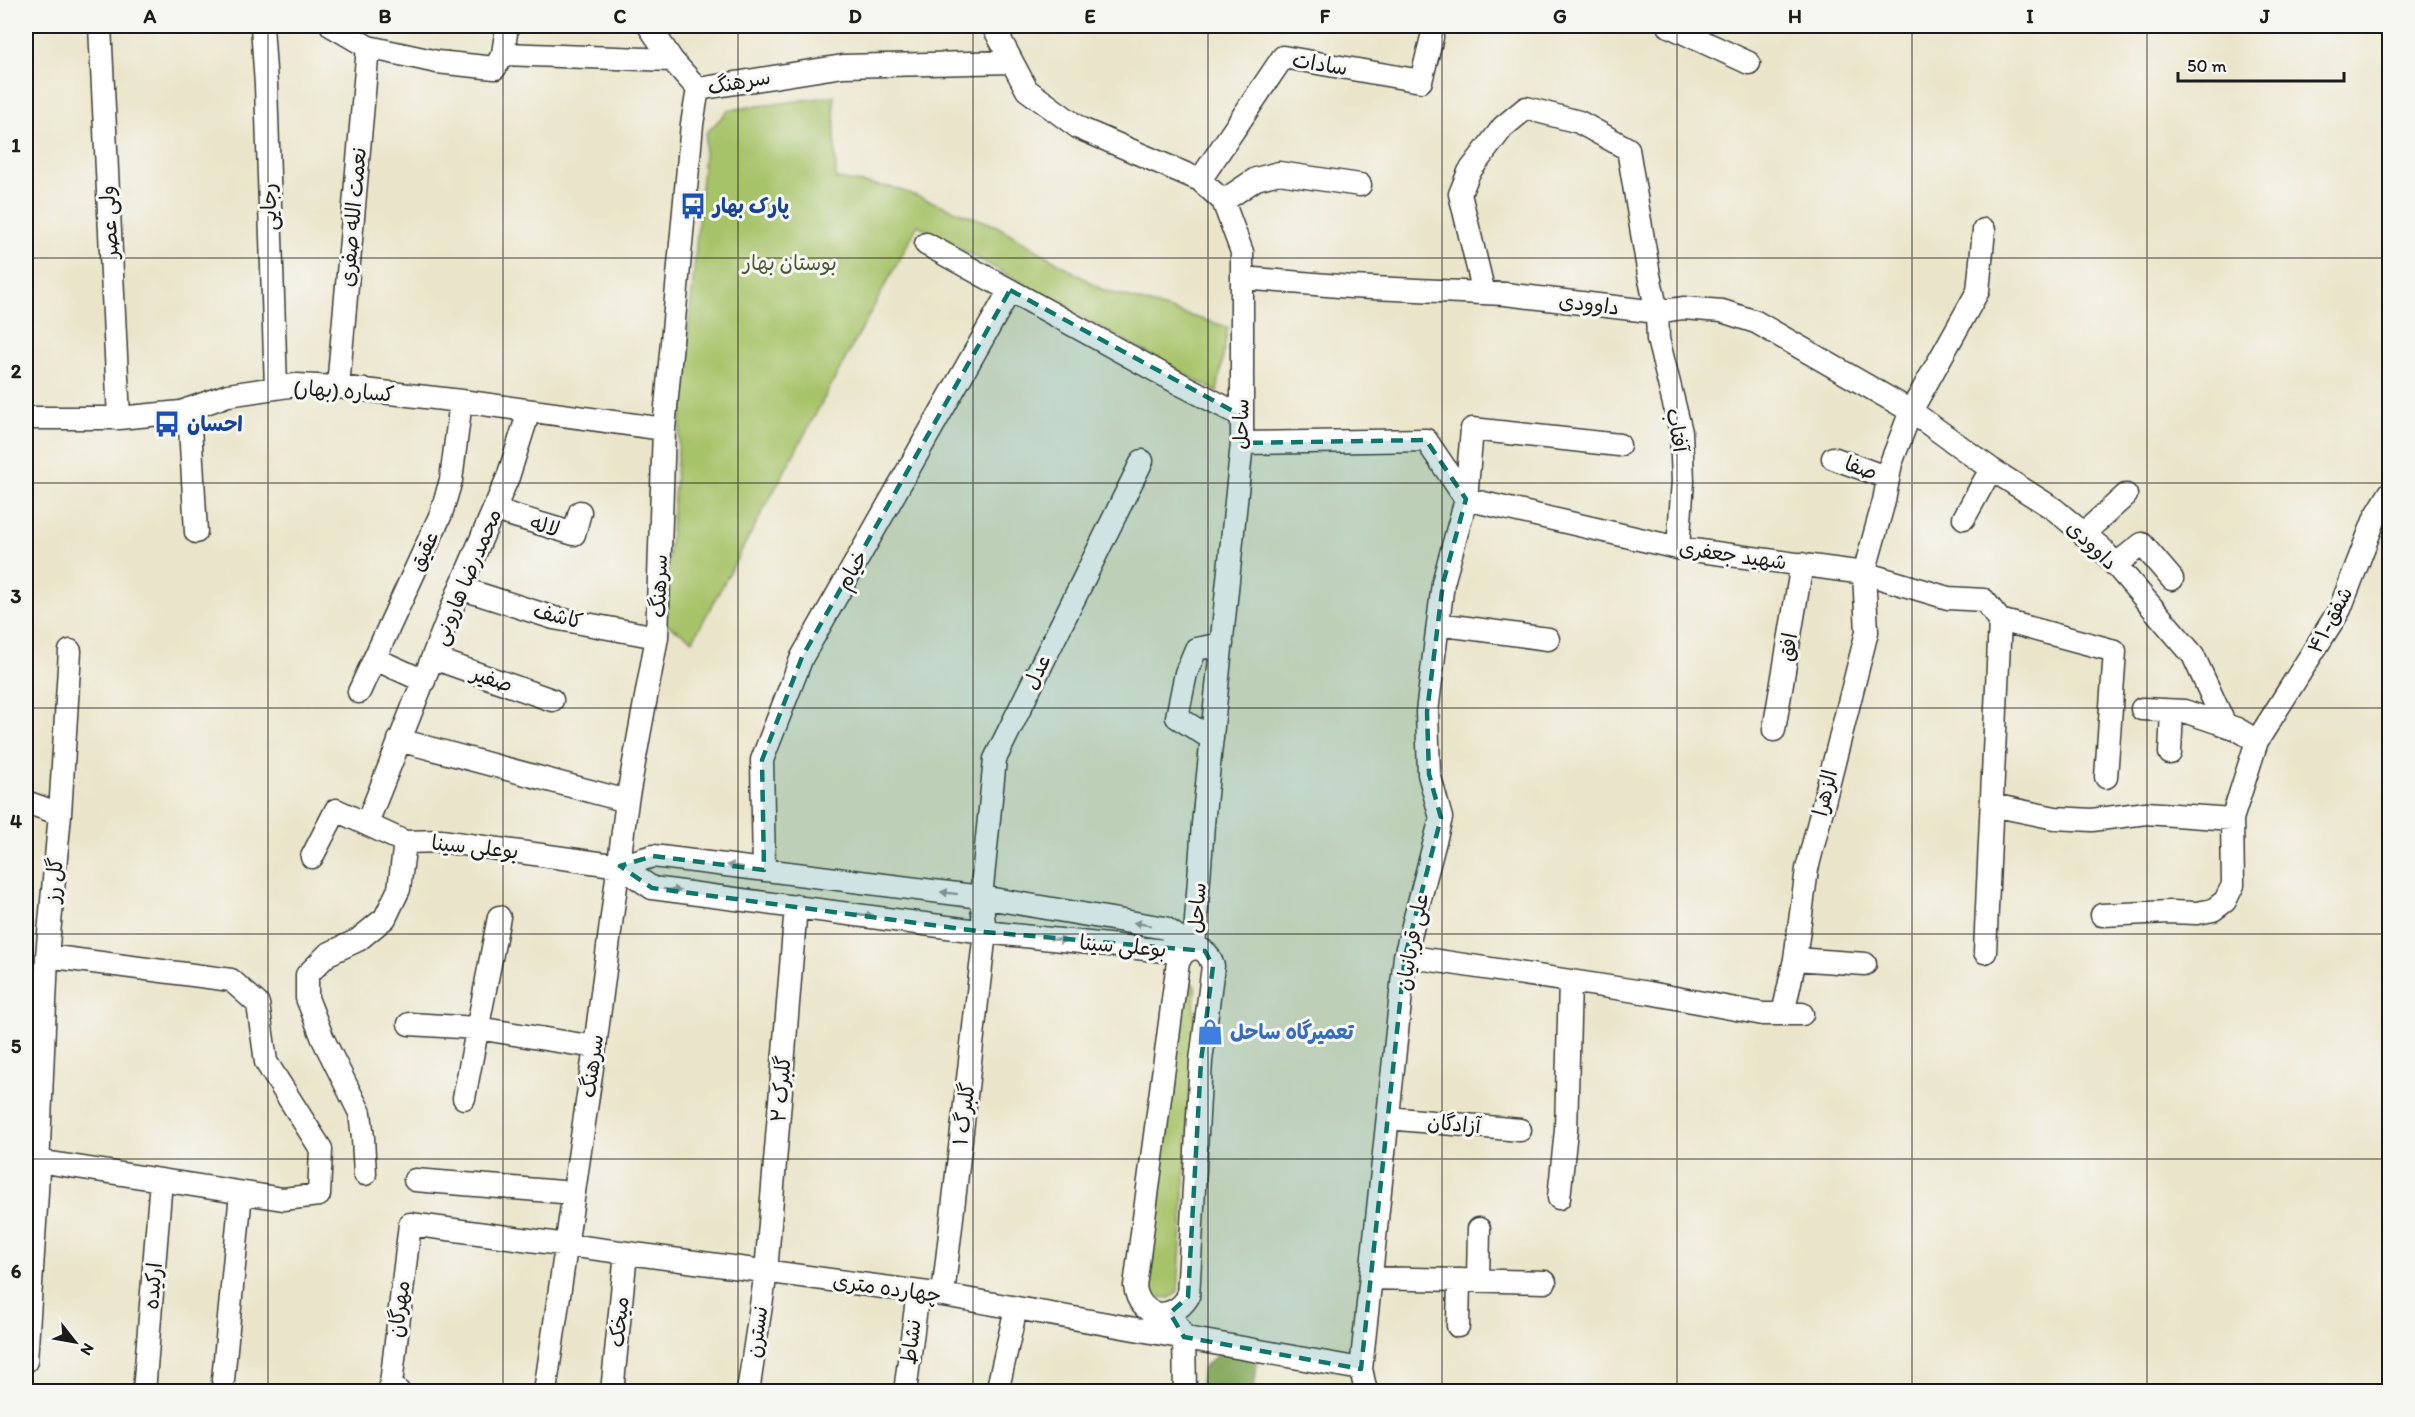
<svg xmlns="http://www.w3.org/2000/svg" width="2415" height="1417" viewBox="0 0 2415 1417" font-family="Itim,'Playpen Sans Arabic',sans-serif">
<style>
.green{fill:#a7c369;stroke:#627042;stroke-width:1.5}
.forest{fill:#85a95d;stroke:#50623c;stroke-width:1.5}
.lines{fill:none;stroke-linecap:round;stroke-linejoin:round}
.minor-casing{stroke:#3b3a36;stroke-width:25}
.minor{stroke:#fff;stroke-width:22}
.oneway{fill:#999}
.marked{fill:#0f766e;fill-opacity:0.2;stroke:#0f766e;stroke-width:4.5;stroke-dasharray:12 8;stroke-linejoin:round}
.grid{fill:none;stroke:#1c1c1c;stroke-width:1.5;stroke-opacity:0.55}
.labels{text-anchor:middle;stroke-width:6;stroke-linejoin:round;paint-order:stroke}
.street-label{font-size:21px;fill:#1c1c1c;stroke:#f6f6f2}
.transit-label{font-size:21px;font-weight:bold;fill:#164399;stroke:#f6f6f2;text-anchor:start}
.park-label{font-size:21px;fill:#4d5637;stroke:#f6f6f2}
.shop-label{font-size:21px;font-weight:bold;fill:#366cbe;stroke:#f6f6f2;text-anchor:start}
.neatline{fill:none;stroke:#1c1c1c;stroke-width:2}
.grid-label{font-size:20px;text-anchor:middle;font-weight:bold;fill:#1c1c1c}
</style>
<rect width="100%" height="100%" fill="#f6f6f2"/>
<filter id="ink" filterUnits="userSpaceOnUse"><feTurbulence type="fractalNoise" baseFrequency=".0167" numOctaves="2"/><feDisplacementMap in="SourceGraphic" scale="12" xChannelSelector="R" yChannelSelector="G"/><feConvolveMatrix kernelMatrix="1 2 1 2 8 2 1 2 1" color-interpolation-filters="sRGB"/></filter>
<filter id="wash" filterUnits="userSpaceOnUse"><feTurbulence type="fractalNoise" baseFrequency=".008" numOctaves="4" result="noise"/><feDisplacementMap in="SourceGraphic" scale="24" xChannelSelector="R" yChannelSelector="G"/><feGaussianBlur stdDeviation="1.35" result="paint"/><feColorMatrix in="noise" values="0 0 0 0 0 0 0 0 0 0 0 0 0 0 0 0 0 1.4 0 .05"/><feComposite in="paint" operator="in"/></filter>
<g filter="url(#wash)">
<rect width="100%" height="100%" fill="#eae5ca"/>
<path class="green" d="M834,96L836,179L895,188L997,226L1103,290L1228,327L1217,392L918,225L693,640L663,622L706,133L729,110Z
M1189,980L1195,986L1193,1049L1178,1292L1170,1298L1156,1297L1143,1286L1182,983Z"/>
<path class="forest" d="M1226,1349L1258,1354L1254,1391L1200,1392L1203,1367Z"/>
</g>
<g filter="url(#ink)">
<g class="lines">
<g class="minor-casing">
<path id="minor" d="M100,26L119,418
M262,26L266,85L276,388
M332,26L368,47L437,62L495,68L503,54L507,26
M649,26L672,60L698,89
M993,26L1027,90L1079,128L1200,180L1223,201L1242,252V443L1203,824L1194,948
M1669,26L1749,63
M503,54L672,60
M1200,180L1283,57L1421,81L1432,37
M1223,201L1256,179L1279,173L1360,185
M926,244L1182,385L1242,416
M1242,278L1351,287L1505,294L1657,312L1683,308L1722,311L1756,322L1911,411L1991,469L2054,509L2101,548L2193,655L2225,725
M1484,293L1460,194L1469,172L1503,127L1526,108L1579,122L1628,149L1649,275L1657,312L1658,339L1681,432L1683,481L1678,548
M338,387L368,47
M189,409L196,532
M26,418H119L181,412L228,395L296,385L338,387L461,401L664,429
M1242,443L1426,440L1466,499L1678,548L1864,573L1948,598L1984,600L2000,620L2115,651L2106,777
M1833,458L1888,478
M495,510L574,534L580,512
M1964,518L1991,469
M2083,534L2126,495
M2115,565L2142,544L2172,579
M460,588L554,618L657,637
M1438,624L1548,639
M433,658L552,700
M375,659L424,681
M359,692L441,514L451,480L461,401
M2142,709L2184,711L2237,729L2257,741
M1774,730L1802,564
M1212,739L1177,717L1186,673L1196,649L1222,644
M399,740L627,801
M2170,753L2172,711
M26,802L60,814
M1992,805L2055,818L2092,820L2146,813L2232,819
M367,823L460,588L508,477L529,411
M312,857L336,810L405,842L441,841L620,866L653,856L981,897L1165,928L1194,948
M620,866L652,888L985,932L1165,951L1194,948
M764,870L762,760L802,657L1010,290
M2102,915L2170,912L2197,913L2213,910L2225,901L2233,885L2232,819L2257,741L2340,609L2375,518L2390,493
M1194,948C1206,949 1209,955 1213,966L1201,1061L1188,1297C1172,1323 1139,1318 1135,1286L1178,962L1184,952Z
M1985,952L2000,620
M1405,956L1649,993L1763,1014H1802
M1795,959L1865,964
M1783,1014L1795,959L1807,869L1867,632L1864,573L1884,501L1891,463L1911,411L1978,291L1984,230
M409,1024L477,1028L595,1047
M464,1098L499,917
M1388,1118L1520,1130
M38,1161L283,1199L319,1195L321,1149L266,1062L258,1004L231,980L47,956
M365,1174L363,1138L360,1113L323,1039L307,998V975L328,954L358,940L385,918L399,889L405,842
M415,1180L574,1193
M1559,1198L1566,1130L1570,981
M1371,1278L1545,1282
M1478,1280L1479,1229
M943,1295L985,932L981,897L995,759L1142,461
M1177,1325L1184,1337L1185,1392
M1458,1326L1459,1280
M26,1361L37,1192L47,956L60,814L70,651
M223,1380L241,1193
M144,1392L161,1180
M399,1392L391,1384L410,1224L943,1295L1361,1369
M545,1392L595,1047L627,801L657,637L664,429L692,124L698,89L843,66L1012,62
M612,1392L626,1253
M748,1392L766,1272L796,906
M905,1392L918,1292
M997,1392L1016,1308
M1366,1392L1361,1369L1405,956L1441,818L1429,774L1427,712L1443,583L1466,499L1472,429L1619,445"/>
</g>
<use href="#minor" class="minor"/>
</g>
<defs><path id="oneway-solid" d="M-6-.8H1V-3.2L6.5 0L1 3.2V.8H-6Z" transform="scale(1.5)"/></defs>
<g class="oneway">
<use href="#oneway-solid" transform="translate(735 866) rotate(-173)"/>
<use href="#oneway-solid" transform="translate(672 890) rotate(7)"/>
<use href="#oneway-solid" transform="translate(949 893) rotate(-173)"/>
<use href="#oneway-solid" transform="translate(865 915) rotate(8)"/>
<use href="#oneway-solid" transform="translate(1142 924) rotate(-170)"/>
<use href="#oneway-solid" transform="translate(1058 940) rotate(6)"/>
</g>
</g>
<path class="marked" d="M1010,290L1242,416V443L1426,440L1466,499L1443,583L1427,712L1429,774L1441,818L1405,956L1361,1369L1184,1337L1170,1313L1188,1297L1201,1061L1213,966L1205,951L985,932L652,888L620,866L653,856L764,870L762,760L802,657Z"/>
<path class="grid" d="M268,26V1392M503,26V1392M738,26V1392M973,26V1392M1208,26V1392M1442,26V1392M1677,26V1392M1912,26V1392M2147,26V1392M26,258H2390M26,483H2390M26,708H2390M26,934H2390M26,1159H2390"/>
<defs>
<g id="bus-bare" transform="scale(2.07)"><path d="M-5-6H5V4H4V6H2V4H-2V6H-4V4H-5ZM-3.5-4V0h7V-4ZM-3.5 1.2v1.5H-2V1.2ZM2 1.2v1.5H3.5V1.2Z" fill="#1a4fb4" stroke="#f6f6f2" stroke-width="2.5" paint-order="stroke"/></g>
<g id="shop-bare" transform="scale(2.07)"><path d="M-5-2.5h2.3a2.7 3.5 0 0 1 5.4 0H5L5.5 6h-11ZM-1.5-2.5h3a1.5 2.3 0 0 0-3 0Z" fill="#3f7fe0" stroke="#f6f6f2" stroke-width="2.5" paint-order="stroke"/></g>
</defs>
<g fill-rule="evenodd">
<use href="#bus-bare" x="693" y="206"/>
<use href="#bus-bare" x="167" y="424"/>
<use href="#shop-bare" x="1210" y="1032"/>
</g>
<g class="labels">
<g class="street-label">
<text transform="translate(1320 64) rotate(9)" y="7">سادات</text>
<text transform="translate(739 82) rotate(-10)" y="7">سرهنگ</text>
<text transform="translate(269 207) rotate(-92)" y="7">رجایی</text>
<text transform="translate(353 217) rotate(-85)" y="7">نعمت الله صفری</text>
<text transform="translate(109 222) rotate(-93)" y="7">ولی عصر</text>
<text transform="translate(1589 304) rotate(7)" y="7">داوودی</text>
<text transform="translate(344 391) rotate(4)" y="7">کساره (بهار)</text>
<text transform="translate(1241 424) rotate(-89)" y="7">ساحل</text>
<text transform="translate(1677 430) rotate(80)" y="7">آفتاب</text>
<text transform="translate(1861 468) rotate(20)" y="7">صفا</text>
<text transform="translate(545 526) rotate(17)" y="7">لاله</text>
<text transform="translate(2092 545) rotate(44)" y="7">داوودی</text>
<text transform="translate(424 551) rotate(-65)" y="7">عقیق</text>
<text transform="translate(1733 555) rotate(8)" y="7">شهید جعفری</text>
<text transform="translate(852 570) rotate(-60)" y="7">خیام</text>
<text transform="translate(467 577) rotate(-67)" y="7">محمدرضا هارونی</text>
<text transform="translate(659 586) rotate(-88)" y="7">سرهنگ</text>
<text transform="translate(558 616) rotate(14)" y="7">کاشف</text>
<text transform="translate(2330 620) rotate(-62)" y="7">شفق-۴۱</text>
<text transform="translate(1788 647) rotate(-80)" y="7">افق</text>
<text transform="translate(1037 672) rotate(-64)" y="7">عدل</text>
<text transform="translate(492 679) rotate(19)" y="7">صفیر</text>
<text transform="translate(1825 793) rotate(-77)" y="7">الزهرا</text>
<text transform="translate(475 847) rotate(6)" y="7">بوعلی سینا</text>
<text transform="translate(54 880) rotate(-85)" y="7">گل رز</text>
<text transform="translate(1197 908) rotate(-86)" y="7">ساحل</text>
<text transform="translate(1412 942) rotate(-79)" y="7">علی قربانیان</text>
<text transform="translate(1123 946) rotate(5)" y="7">بوعلی سینا</text>
<text transform="translate(592 1066) rotate(-82)" y="7">سرهنگ</text>
<text transform="translate(781 1089) rotate(-85)" y="7">گلبرک ۲</text>
<text transform="translate(964 1114) rotate(-83)" y="7">گلبرگ ۱</text>
<text transform="translate(1454 1124) rotate(5)" y="7">آزادگان</text>
<text transform="translate(153 1286) rotate(-85)" y="7">ارکیده</text>
<text transform="translate(887 1288) rotate(8)" y="7">چهارده متری</text>
<text transform="translate(399 1309) rotate(-83)" y="7">مهرگان</text>
<text transform="translate(619 1322) rotate(-84)" y="7">میخک</text>
<text transform="translate(757 1332) rotate(-82)" y="7">نسترن</text>
<text transform="translate(911 1342) rotate(-83)" y="7">نشاط</text>
</g>
<g class="transit-label">
<text x="713" y="213">پارک بهار</text>
<text x="187" y="431">احسان</text>
</g>
<g class="park-label">
<text x="790" y="270">بوستان بهار</text>
</g>
<g class="shop-label">
<text x="1230" y="1039">تعمیرگاه ساحل</text>
</g>
</g>
<rect width="2415" height="1417" fill="none" stroke="#f6f6f2" stroke-width="66"/>
<g transform="translate(75 1342) rotate(121)" stroke="#f6f6f2" stroke-width="4.5" paint-order="stroke">
<path d="M0-4.5L10 22L0 15L-10 22Z" fill="#1c1c1c"/>
<text y="-9" font-size="16" font-weight="bold" text-anchor="middle" fill="#1c1c1c">N</text>
</g>
<path d="M2178 72v9h166v-9" fill="none" stroke="#1c1c1c" stroke-width="3"/>
<text x="2187" y="72" font-size="18" fill="#1c1c1c" stroke="#f6f6f2" stroke-width="4.5" paint-order="stroke">50 m</text>
<rect x="33" y="33" width="2349" height="1351" class="neatline"/>
<g class="grid-label">
<text x="150" y="23">A</text>
<text x="385" y="23">B</text>
<text x="620" y="23">C</text>
<text x="855" y="23">D</text>
<text x="1090" y="23">E</text>
<text x="1325" y="23">F</text>
<text x="1560" y="23">G</text>
<text x="1795" y="23">H</text>
<text x="2030" y="23">I</text>
<text x="2265" y="23">J</text>
<text x="16" y="152">1</text>
<text x="16" y="378">2</text>
<text x="16" y="603">3</text>
<text x="16" y="828">4</text>
<text x="16" y="1053">5</text>
<text x="16" y="1278">6</text>
</g>
</svg>
